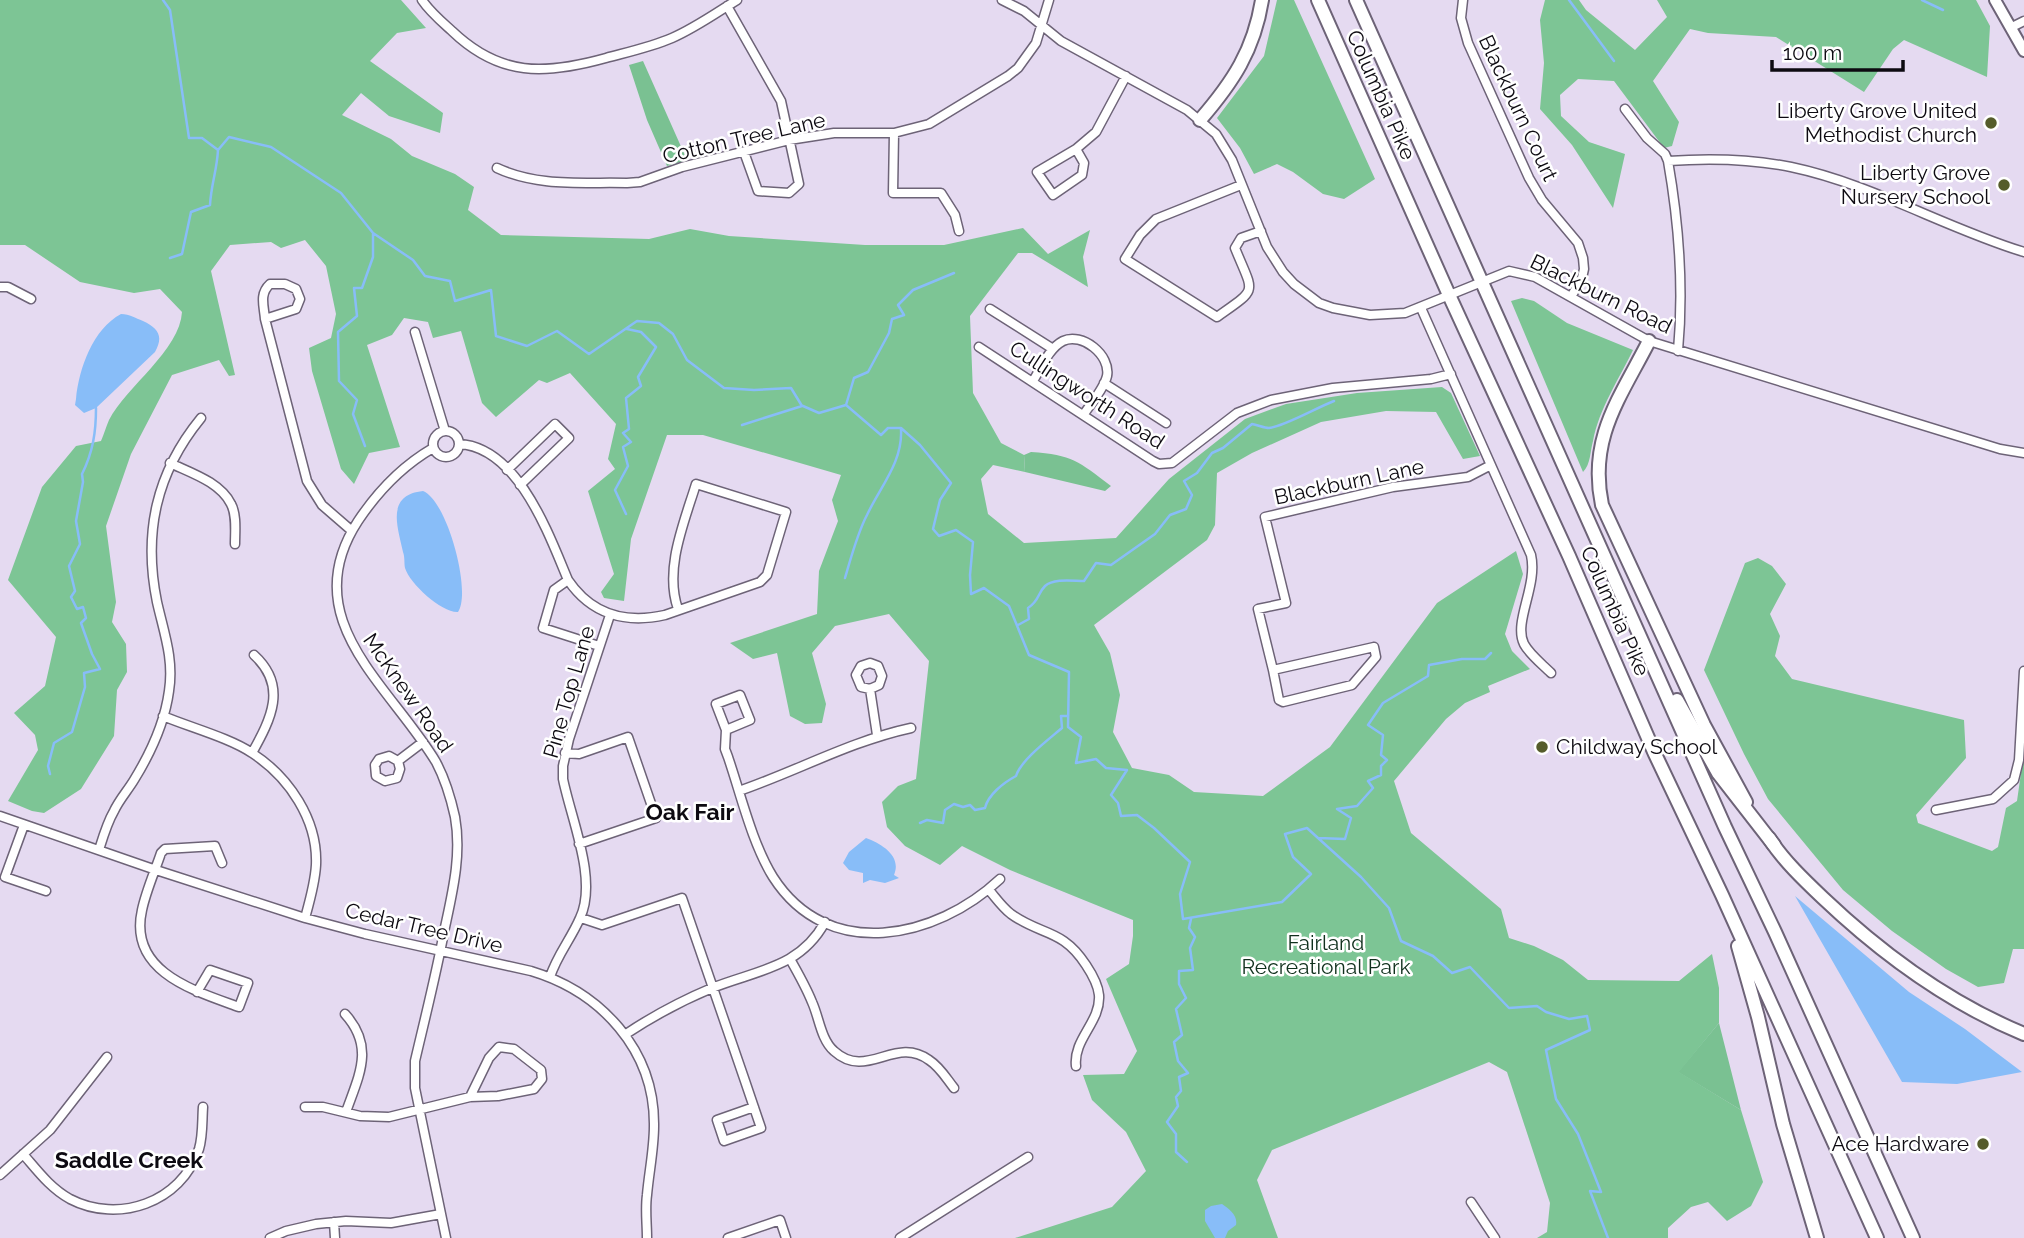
<svg xmlns="http://www.w3.org/2000/svg" width="2024" height="1238" viewBox="0 0 2024 1238" font-family="Raleway,sans-serif">
<style>
.green{fill:#7ac192}
.forest{fill:#7dc595}
.water{fill:#88bdf8}
.lines{fill:none;stroke-linecap:round;stroke-linejoin:round}
.stream{stroke:#88bdf8;stroke-width:2.5}
.minor-casing{stroke:#6d6377;stroke-width:11}
.secondary-casing{stroke:#6d6377;stroke-width:14}
.primary-casing{stroke:#6d6377;stroke-width:16}
.trunk-casing{stroke:#6d6377;stroke-width:16}
.minor{stroke:#fff;stroke-width:8}
.secondary{stroke:#fff;stroke-width:10}
.primary{stroke:#fff;stroke-width:12}
.trunk{stroke:#fff;stroke-width:12}
.poi-dot{fill:#555c2b;stroke:#fff;stroke-width:2.5}
.labels{text-anchor:middle;stroke-width:5;stroke-linejoin:round;paint-order:stroke}
.street-label{font-size:21px;fill:#0d0a11;stroke:#fff}
.poi-label{font-size:21px;fill:#0d0a11;stroke:#fff;text-anchor:end}
.park-label{font-size:21px;fill:#10301d;stroke:#fff}
.neighbourhood-label{font-size:23px;font-weight:bold;fill:#0d0a11;stroke:#fff}
</style>
<rect width="100%" height="100%" fill="#e5daf1"/>
<path class="green" d="M643,61L687,160L667,166L647,120L629,65Z
M1031,452C1073,455 1078,461 1111,486L1105,491L1025,472L1024,455Z
M1719,1023L1741,1110L1678,1072Z"/>
<path class="forest" d="M0,0H401L426,28L397,33L370,61L443,113L440,133L389,116L361,93L342,115L391,139L412,156L455,174L474,187L468,210L501,235L649,239L690,229L729,236L865,245H944L1023,228L1048,254L1090,230L1083,257L1088,287L1032,253H1018L970,316L973,393L1001,443L1024,455L1025,472L993,465L981,479L988,514L1024,543L1116,538L1169,479L1245,419L1286,404L1357,393L1442,387L1451,393L1480,456L1463,459L1436,412L1386,411L1321,422L1252,453L1217,473L1215,525L1207,540L1094,625L1110,653L1120,695L1113,732L1132,768L1169,775L1194,792L1263,796L1330,747L1437,603L1516,551L1523,574L1505,634L1512,651L1530,669L1488,686L1490,692L1465,703L1446,719L1394,781L1411,833L1501,909L1509,938L1534,946L1563,960L1588,980L1679,981L1712,954L1719,988V1023L1679,1072L1741,1110L1763,1182L1751,1206L1727,1221L1708,1202L1691,1207L1668,1228V1238H1537L1547,1232L1550,1203L1507,1072L1489,1062L1272,1150L1257,1180L1278,1238H1015L1112,1207L1146,1171L1126,1132L1092,1100L1083,1075L1124,1074L1137,1051L1106,979L1129,964L1133,936V920L1010,870L962,846L940,865L905,846L887,827L882,802L898,786L916,779L929,661L889,614L835,626L812,653L826,704L822,723L805,724L790,716L777,653L753,659L730,643L817,614L819,571L838,521L832,500L841,475L703,435H667L631,539L624,601L604,598L601,592L614,574L588,491L615,469L608,459L616,424L570,373L547,383L539,380L496,417L482,403L461,331L433,338L428,322L404,318L392,335L367,345L400,447L369,453L354,484L341,469L312,371L309,348L331,338L336,314L326,266L305,240L281,248L271,242L230,245L211,271L235,375L229,376L219,360L172,375L131,454L106,526L116,602L112,622L126,644L127,672L117,690L114,736L81,789L44,813L32,811L8,801L38,750L35,735L14,713L45,686L56,637L8,580L42,487L76,446L101,441C104,434 106,427 109,420C126,387 180,350 182,312L160,289L134,293L80,282L25,245H0Z
M1277,0H1294L1375,179L1344,199L1323,194L1293,172L1277,164L1254,174L1240,148L1217,118L1264,56Z
M1545,0H1579L1586,10L1635,50L1667,17L1657,0H1976L1990,26L1987,77L1904,40L1893,49L1864,92L1776,37L1708,33L1690,29L1653,81L1679,122L1672,146L1664,148L1614,81L1578,79L1560,95L1561,116L1589,142L1625,154L1613,208L1572,145L1540,109L1544,63L1540,20Z
M1522,298L1534,301L1567,323L1633,350C1619,379 1599,409 1593,441C1590,451 1591,464 1583,472L1511,301Z
M1758,558L1772,566L1786,584L1770,614L1780,636L1775,656L1792,679L1964,720L1966,758L1916,815L1918,823L1992,851L1998,847L2006,808L2017,801L2024,752V949H2013L2004,983L1978,987L1946,969L1892,931L1843,890L1768,799L1744,754L1704,670L1745,563Z"/>
<path class="water" d="M121,314C130,314 135,318 143,321C158,328 164,336 155,352L96,408L84,413L75,405L76,399C79,368 93,329 121,314Z
M423,491C447,500 472,592 458,612C442,613 410,584 405,568C404,563 405,557 403,552C398,528 385,495 423,491Z
M866,838C882,844 902,856 894,875L899,878L885,883L870,880L863,883V873L849,870L843,863L849,852Z
M1795,896L1909,992L1965,1029L2022,1072L1957,1084L1902,1082Z
M1222,1204C1229,1209 1238,1215 1236,1225L1228,1231L1225,1238H1215L1205,1221V1210L1211,1206Z"/>
<g class="lines">
<path class="stream" d="M163,0L170,10L189,138H202L218,150L229,137L271,147L341,193L373,233L413,260L425,276L450,281L455,301L491,290L496,336L527,346L557,331L589,354L637,321L659,323L673,334L687,360L724,388L754,390L791,388L802,406L742,425
M1569,0L1614,61
M1922,0L1943,10
M170,258L182,254L191,212L210,205C211,185 217,170 218,150
M846,405L881,435L888,428H901L920,445L951,483L940,500L933,529L939,536L956,530L973,542L970,575L971,594L984,588L1009,606L1029,655L1069,672L1068,727L1081,737L1076,763L1096,759L1106,768L1127,770L1111,795L1118,803L1121,816L1137,815L1154,828L1190,862L1180,894L1183,919L1282,902L1311,874L1293,857L1285,834L1307,828L1361,877L1389,908L1401,941L1433,956L1452,973L1470,967L1509,1008L1537,1006L1546,1012L1569,1019L1587,1016L1590,1030L1546,1050L1556,1099L1578,1134L1601,1192L1590,1191L1608,1238
M803,406L819,413L846,405L854,378L868,372L889,333L892,319L904,315L898,305L913,290L954,273
M365,446L353,414L357,400L339,381L338,332L357,316L354,288H362L373,257V234
M626,514L615,490L628,466L623,447L631,442L623,433L629,429L626,398L641,386L638,377L656,347L641,332L627,329
M845,578C851,558 857,534 867,515C880,487 903,462 901,429
M1018,625L1029,619L1028,608C1040,600 1037,594 1045,586C1054,578 1073,581 1084,581L1096,563L1111,565L1155,534L1170,515L1186,509L1192,495L1184,481L1197,473L1212,453L1223,448L1252,424C1258,425 1264,428 1269,428C1283,427 1318,407 1334,401
M50,774L48,766L54,743L72,732L85,687L84,673L100,669L92,654L81,623L86,618L83,607L77,609L71,597L75,591L69,566L80,544L76,521L83,482L82,474C93,452 96,432 96,408
M920,823L927,820L943,823L945,810L954,804L963,807L970,805L975,810L985,808C988,795 1003,783 1016,776C1021,760 1048,740 1062,728L1061,716H1068
M1318,838L1345,839L1351,818L1337,809L1357,806L1373,788L1368,781L1381,775V766L1387,760L1381,755L1383,735L1368,725L1383,703L1428,676L1429,665L1462,659H1485L1491,653
M1187,1162L1176,1152V1134L1167,1122L1178,1106L1176,1097L1181,1091L1179,1077L1188,1073L1178,1061L1174,1042L1182,1035L1176,1009L1186,998L1179,984V971L1193,970L1190,948L1195,937L1189,928L1191,919"/>
<g class="minor-casing">
<path id="minor" d="M422,0C430,12 441,21 452,31C500,77 545,75 606,58C628,52 651,47 672,38C695,28 716,13 737,0
M1002,0L1024,11L1061,41L1187,110L1216,134L1232,160L1267,247L1283,272L1294,284L1319,303L1333,308L1370,315L1405,313L1509,271L1535,277L1649,341L2000,449L2024,453
M1463,0L1461,18L1468,43L1529,178L1542,200L1578,243L1583,258L1584,269L1582,278L1571,297
M727,6L781,101L799,184L789,193L758,191L744,152
M2012,27L2024,21
M1625,109L1647,138L1665,154L1668,161C1679,224 1684,286 1678,351
M894,133L893,193H941L955,215L959,231
M1076,149L1037,172L1053,195L1082,175L1084,163L1076,149L1096,132L1126,76
M1668,161C1709,158 1751,159 1791,167C1872,184 1945,228 2024,252
M497,168C538,187 582,182 627,183L640,182L682,167L789,140L834,133H894L929,124L1008,76L1018,68L1036,43L1049,0
M1241,185L1156,219L1140,235L1125,259L1217,317C1259,287 1254,295 1235,248L1241,238L1261,231
M0,287H8L31,299
M1421,308L1531,555C1538,586 1513,622 1524,644C1530,655 1542,664 1551,673
M990,309L1053,349
M265,319L296,309L300,299L296,289L285,284H270C259,294 264,306 265,319L307,481L322,505L352,531
M415,332L445,431
M979,347L1153,461L1159,464L1172,463L1237,413L1271,400L1333,388L1431,379L1451,374
M1033,381C1041,368 1049,348 1063,341C1082,332 1111,355 1107,376C1104,389 1091,403 1084,414
M1104,383L1166,423
M433 444a13 13 0 1 1 26 0a13 13 0 1 1-26 0Z
M459,444C518,447 549,535 568,580C591,614 625,624 665,615L760,582L767,575L786,512L696,484C684,523 664,569 678,609
M433,448C402,466 378,491 358,521C294,619 390,685 436,762C445,779 451,799 455,817C462,856 452,894 444,932C436,975 425,1018 415,1061V1088L446,1238
M170,463C191,473 220,482 231,504C237,515 235,532 235,544
M507,470L555,424L569,438L520,485
M568,580L554,590L543,628L599,646
M1273,670L1279,700L1283,702L1352,685L1376,657L1374,647L1273,670L1258,609L1286,603L1265,517L1393,487L1468,477L1491,465
M870,689L861,687L856,675L861,666L870,663L878,666L882,676L879,685L870,689L877,735
M163,716C189,727 230,738 252,753C289,777 318,820 316,865C315,883 310,900 305,918
M726,730L750,720L740,695L716,704L726,730L725,749L728,757C741,795 752,843 773,877C828,963 936,939 1000,879
M252,753C271,719 288,686 254,655
M565,753L579,754L628,737L656,818L579,844
M398,761L400,769L397,778L385,781L376,776L375,765L379,759L389,756L398,761L423,742
M739,791C797,771 851,741 911,728
M1936,810L1993,799L2014,780L2019,760L2024,671
M0,816L156,870L305,918L365,934L531,971C601,992 655,1050 654,1126C654,1149 649,1172 647,1195C645,1209 647,1224 647,1238
M24,825L5,877L46,891
M99,850C103,837 107,823 114,811C119,800 128,790 134,780C150,754 165,721 169,691C174,659 164,633 157,602C143,533 156,473 201,418
M989,890C996,898 1002,907 1011,914C1041,936 1062,928 1086,965C1092,974 1098,984 1099,995C1101,1022 1073,1039 1076,1066
M581,918L602,925L682,898C708,974 735,1051 761,1128L724,1141L717,1120L754,1107
M790,959C798,973 806,987 812,1002C819,1017 821,1040 834,1051C867,1081 895,1035 929,1060C940,1067 946,1078 954,1088
M550,977C557,955 571,939 580,918C598,880 571,819 563,779V766L569,739L610,615
M197,992L210,970L248,983L239,1007C195,991 128,972 142,910C146,891 155,871 161,853L165,849L215,846L222,863
M345,1014C375,1047 359,1075 346,1112
M626,1034C653,1016 681,1001 712,988C757,970 800,968 825,922
M305,1107H323L360,1116L389,1117L470,1097L498,1096L534,1089L542,1079L541,1070L514,1049L499,1047L489,1058L470,1097
M23,1154C37,1170 50,1188 70,1199C118,1224 181,1203 199,1149C203,1136 202,1121 203,1107
M0,1175L50,1130L107,1057
M1471,1202L1495,1238
M334,1222L335,1238
M270,1238L286,1231L316,1224L346,1221L391,1223L441,1214
M728,1238L780,1220L786,1238
M900,1238L1028,1157"/>
</g>
<g class="secondary-casing">
<path id="secondary" d="M1995,0L2024,51"/>
</g>
<g class="primary-casing">
<path id="primary" d="M1649,341C1620,398 1588,438 1602,505L1704,725L1746,802
M1769,838C1783,860 1804,880 1823,898C1882,954 1949,1003 2024,1034"/>
</g>
<g class="trunk-casing">
<path id="trunk" d="M1318,0L1449,295L1569,556L1655,754L1722,895L1877,1238
M1356,0L1725,827L1775,932L1913,1238
M1200,120C1233,82 1254,50 1262,0
M1677,700L1718,773L1774,845
M1738,946L1758,1017L1783,1124L1817,1238"/>
</g>
<use href="#minor" class="minor"/>
<use href="#secondary" class="secondary"/>
<use href="#primary" class="primary"/>
<use href="#trunk" class="trunk"/>
</g>
<g class="poi-dot">
<circle cx="1991" cy="123" r="7"/>
<circle cx="2004" cy="185" r="7"/>
<circle cx="1542" cy="747" r="7"/>
<circle cx="1983" cy="1144" r="7"/>
</g>
<g class="labels">
<g class="street-label">
<text transform="translate(1381 95) rotate(66)" y="7">Columbia Pike</text>
<text transform="translate(1518 108) rotate(65)" y="7">Blackburn Court</text>
<text transform="translate(744 138) rotate(-13)" y="7">Cotton Tree Lane</text>
<text transform="translate(1601 294) rotate(26)" y="7">Blackburn Road</text>
<text transform="translate(1087 395) rotate(33)" y="7">Cullingworth Road</text>
<text transform="translate(1349 482) rotate(-12)" y="7">Blackburn Lane</text>
<text transform="translate(1615 611) rotate(66)" y="7">Columbia Pike</text>
<text transform="translate(569 692) rotate(-74)" y="7">Pine Top Lane</text>
<text transform="translate(408 693) rotate(55)" y="7">McKnew Road</text>
<text transform="translate(424 928) rotate(13)" y="7">Cedar Tree Drive</text>
</g>
<g class="poi-label">
<text x="1977" y="118">Liberty Grove United<tspan x="1977" dy="24">Methodist Church</tspan></text>
<text x="1990" y="180">Liberty Grove<tspan x="1990" dy="24">Nursery School</tspan></text>
<text x="1556" y="754" text-anchor="start">Childway School</text>
<text x="1969" y="1151">Ace Hardware</text>
</g>
<g class="park-label">
<text x="1326" y="950">Fairland<tspan x="1326" dy="24">Recreational Park</tspan></text>
</g>
<g class="neighbourhood-label">
<text x="690" y="820">Oak Fair</text>
<text x="129" y="1168">Saddle Creek</text>
</g>
</g>
<path d="M1772 60v10h131v-10" fill="none" stroke="#0d0a11" stroke-width="3.5"/>
<text x="1783" y="60" font-size="21" fill="#0d0a11" stroke="#ffffff" stroke-width="5" paint-order="stroke">100 m</text>
</svg>
